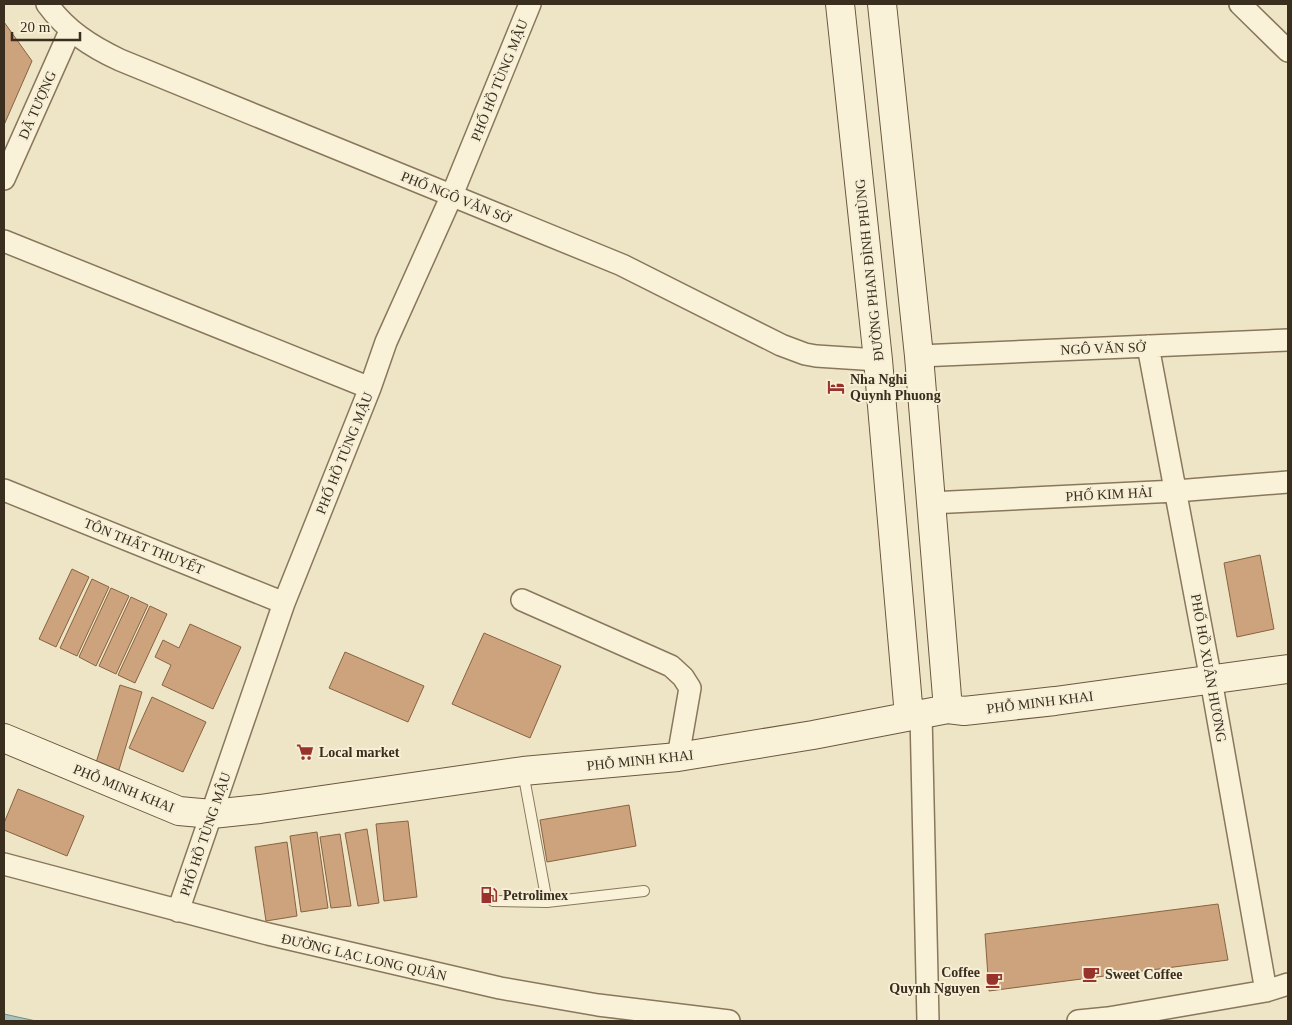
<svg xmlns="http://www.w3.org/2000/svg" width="1292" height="1025" viewBox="0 0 1292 1025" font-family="Georgia,serif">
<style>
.water{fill:#a7c2bc;stroke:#6e908a}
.building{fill:#cca37c;stroke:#886341}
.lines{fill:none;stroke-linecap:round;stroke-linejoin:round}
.lane-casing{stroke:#89775c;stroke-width:12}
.street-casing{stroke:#89775c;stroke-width:24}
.secondary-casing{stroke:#6b583f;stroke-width:30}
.lane{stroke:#f9f2d9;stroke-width:10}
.street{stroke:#f9f2d9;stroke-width:21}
.secondary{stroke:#f9f2d9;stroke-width:28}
.labels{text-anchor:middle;stroke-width:4;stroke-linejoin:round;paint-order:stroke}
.street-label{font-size:14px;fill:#3a2e1f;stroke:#f6eed5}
.poi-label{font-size:14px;font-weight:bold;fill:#3a2e1f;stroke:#f6eed5;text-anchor:start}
</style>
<rect width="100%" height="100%" fill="#eee5c6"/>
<path class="water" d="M4,1014L36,1021H4Z"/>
<path class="building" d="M4,22L32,61L4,125Z
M1260,555L1274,629L1237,637L1224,563Z
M72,569L89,577L56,647L39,639Z
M92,579L109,587L77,656L60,648Z
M111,588L129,596L96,666L79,657Z
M131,597L148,605L116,674L99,666Z
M150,606L167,614L135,683L118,675Z
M190,624L241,647L213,709L162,685L171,665L155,657L163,640L179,648Z
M484,633L561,666L530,738L452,704Z
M345,652L424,686L408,722L329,688Z
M120,685L142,692L118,773L95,766Z
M152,697L206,722L183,772L129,748Z
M18,789L84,816L67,856L4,830V823Z
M629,805L636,846L547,862L540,820Z
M408,821L417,897L384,901L376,824Z
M367,829L379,903L358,906L345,833Z
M317,832L328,908L301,912L290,836Z
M340,834L351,906L331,908L320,837Z
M287,842L297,916L266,921L255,847Z
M1218,904L1228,960L989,991L985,934Z"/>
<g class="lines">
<g class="lane-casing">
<path id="lane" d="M523,772L547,902
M493,901L547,902L644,891"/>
</g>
<g class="street-casing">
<path id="street" d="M47,4C66,30 90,46 120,60L622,265L781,345L805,354L816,356L878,360
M1240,4L1288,51
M4,179L70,31
M4,241L370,388
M1148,346L1211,680L1266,991
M919,356L1288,340
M4,490L284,603
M930,503L1176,491L1288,482
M522,600L671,666L683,677L690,688L678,757
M921,714L928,1021
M4,864L268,934L500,988L598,1005L729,1021
M178,911L284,603L370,388L386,342L452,195L530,4
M1078,1021L1108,1018L1266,991L1288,984"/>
</g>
<g class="secondary-casing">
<path id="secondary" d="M840,4L878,360L909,716
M882,4L919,356L948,709
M4,738L179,811L212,814L260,809L523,771L678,757L813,735L948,709L964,711L1055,701L1288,669"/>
</g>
<use href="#lane" class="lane"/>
<use href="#street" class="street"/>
<use href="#secondary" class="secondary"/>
</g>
<defs>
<g id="hotel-bare" transform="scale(1.35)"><path d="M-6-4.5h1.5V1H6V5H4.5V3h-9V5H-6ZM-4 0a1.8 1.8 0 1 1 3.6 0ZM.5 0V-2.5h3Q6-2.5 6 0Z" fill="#98332c" stroke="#f6eed5" stroke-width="2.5" paint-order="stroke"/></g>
<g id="supermarket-bare" transform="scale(1.35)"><path d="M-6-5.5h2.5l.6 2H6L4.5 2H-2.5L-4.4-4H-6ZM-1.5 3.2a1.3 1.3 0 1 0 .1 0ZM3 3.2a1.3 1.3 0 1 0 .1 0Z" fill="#98332c" stroke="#f6eed5" stroke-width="2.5" paint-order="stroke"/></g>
<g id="fuel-bare" transform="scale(1.35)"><path d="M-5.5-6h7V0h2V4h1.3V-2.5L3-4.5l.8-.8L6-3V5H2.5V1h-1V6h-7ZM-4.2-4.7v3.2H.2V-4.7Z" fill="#98332c" stroke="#f6eed5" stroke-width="2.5" paint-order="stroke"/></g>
<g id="cafe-bare" transform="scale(1.35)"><path d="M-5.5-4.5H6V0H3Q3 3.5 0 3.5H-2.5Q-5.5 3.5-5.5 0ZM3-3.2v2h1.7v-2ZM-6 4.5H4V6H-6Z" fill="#98332c" stroke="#f6eed5" stroke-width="2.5" paint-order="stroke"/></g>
</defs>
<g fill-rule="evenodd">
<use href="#hotel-bare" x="836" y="387"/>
<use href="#supermarket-bare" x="305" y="752"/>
<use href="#fuel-bare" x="489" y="895"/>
<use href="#cafe-bare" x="1091" y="974"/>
<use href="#cafe-bare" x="994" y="980"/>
</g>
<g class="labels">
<g class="street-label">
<text transform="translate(499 80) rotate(-68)" y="5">PHỐ HỒ TÙNG MẬU</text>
<text transform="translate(37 105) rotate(-66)" y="5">DÃ TƯỢNG</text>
<text transform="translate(456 197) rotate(22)" y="5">PHỐ NGÔ VĂN SỞ</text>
<text transform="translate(869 270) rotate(-96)" y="5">ĐƯỜNG PHAN ĐÌNH PHÙNG</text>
<text transform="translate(1103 348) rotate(-2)" y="5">NGÔ VĂN SỞ</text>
<text transform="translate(344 453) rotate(-68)" y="5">PHỐ HỒ TÙNG MẬU</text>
<text transform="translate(1109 494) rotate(-3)" y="5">PHỐ KIM HẢI</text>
<text transform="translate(144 546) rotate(22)" y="5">TÔN THẤT THUYẾT</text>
<text transform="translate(1209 668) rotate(80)" y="5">PHỐ HỒ XUÂN HƯƠNG</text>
<text transform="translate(1040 702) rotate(-7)" y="5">PHỖ MINH KHAI</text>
<text transform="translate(640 760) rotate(-6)" y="5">PHỖ MINH KHAI</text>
<text transform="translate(124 788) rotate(22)" y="5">PHỖ MINH KHAI</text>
<text transform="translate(205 834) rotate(-71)" y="5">PHỐ HỒ TÙNG MẬU</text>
<text transform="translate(364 957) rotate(13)" y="5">ĐƯỜNG LẠC LONG QUÂN</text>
</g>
<g class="poi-label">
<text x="850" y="384">Nha Nghi<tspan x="850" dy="16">Quynh Phuong</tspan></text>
<text x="319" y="757">Local market</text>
<text x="503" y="900">Petrolimex</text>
<text x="980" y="977" text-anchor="end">Coffee<tspan x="980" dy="16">Quynh Nguyen</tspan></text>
<text x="1105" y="979">Sweet Coffee</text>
</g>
</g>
<rect width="1292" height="1025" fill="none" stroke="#3a2e1f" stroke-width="10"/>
<path d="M12 32v8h68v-8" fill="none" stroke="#3a2e1f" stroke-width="2.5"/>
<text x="20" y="32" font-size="15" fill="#3a2e1f" stroke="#f6eed5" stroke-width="4" paint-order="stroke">20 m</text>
</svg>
